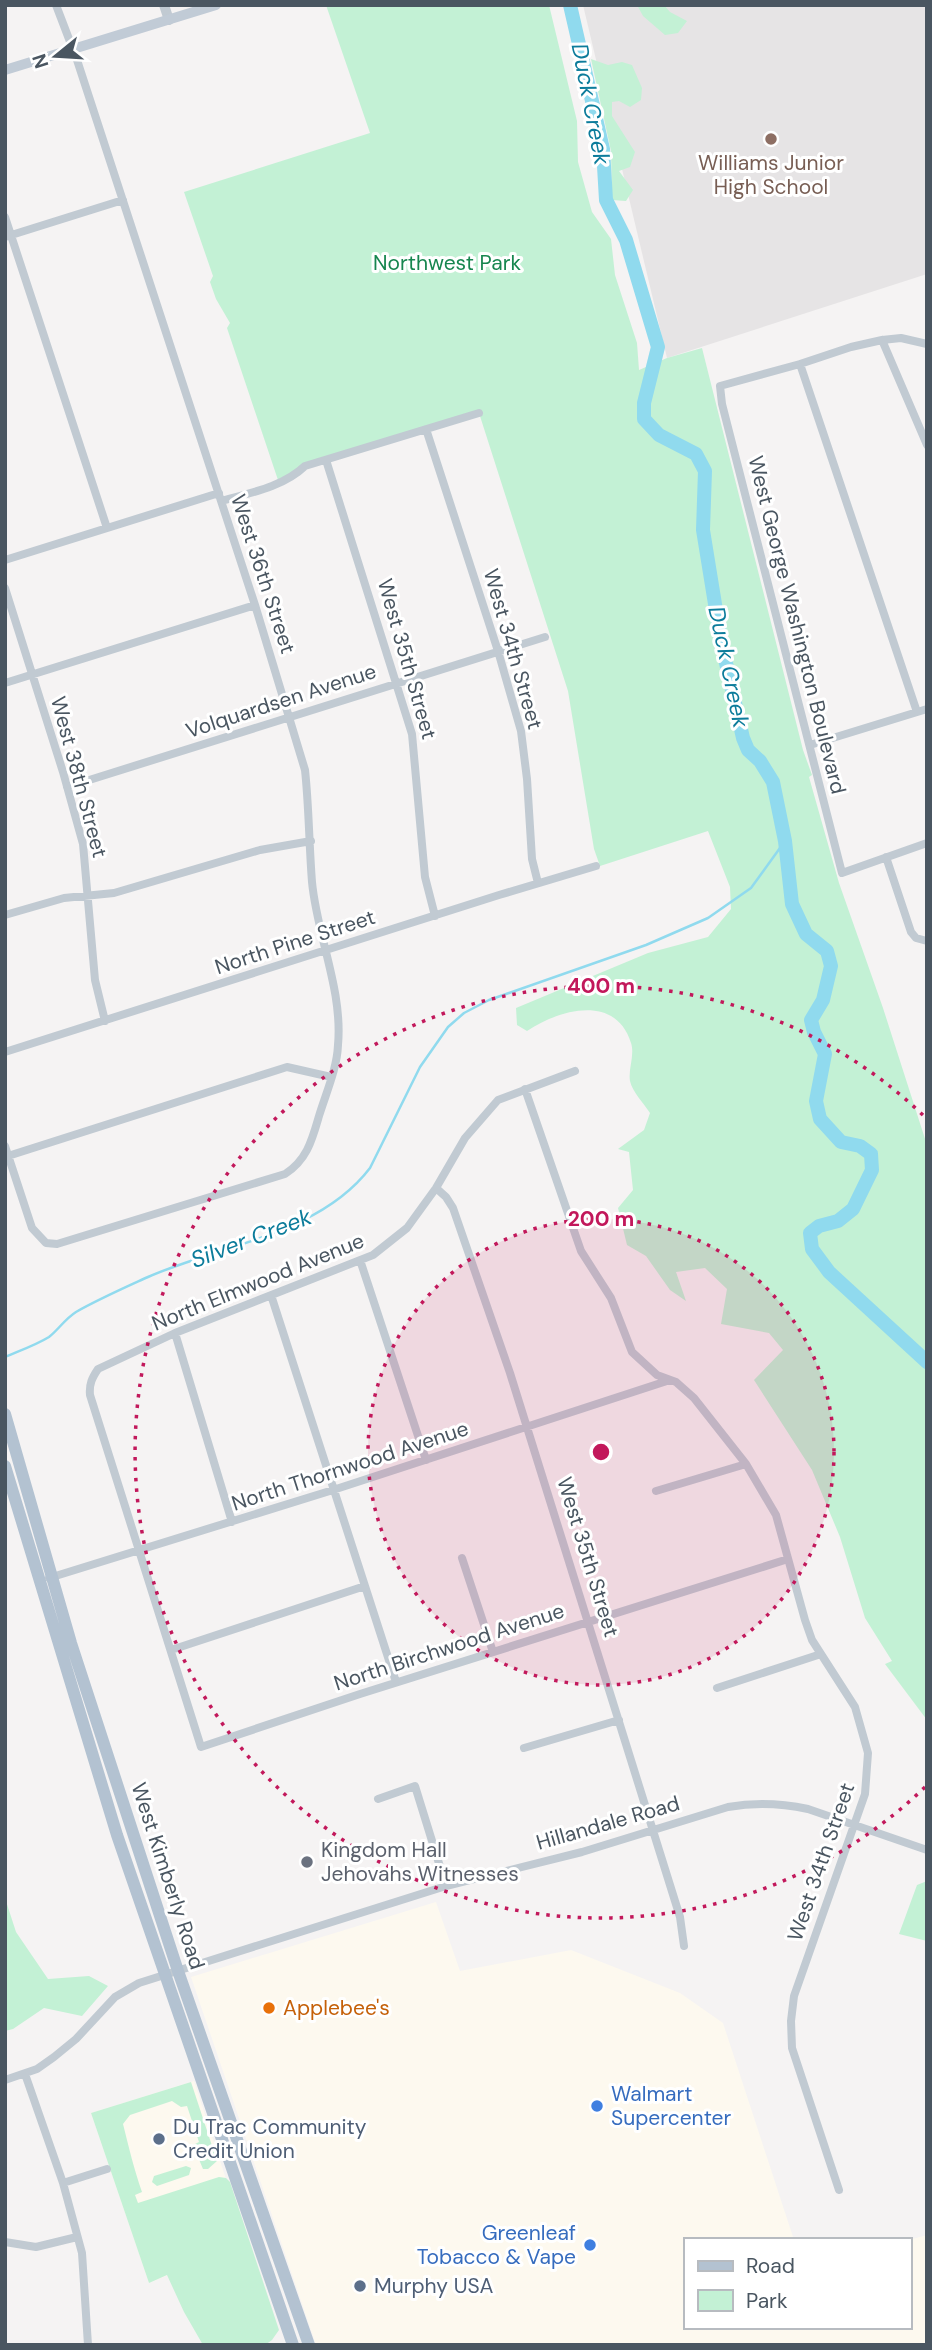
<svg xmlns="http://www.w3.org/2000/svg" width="932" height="2350" viewBox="0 0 932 2350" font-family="'DM Sans',sans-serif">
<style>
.commercial{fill:#fdf9ef}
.education{fill:#e6e4e5}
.green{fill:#c3f1d5}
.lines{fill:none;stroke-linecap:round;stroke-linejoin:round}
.stream{stroke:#90daee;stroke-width:2.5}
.river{stroke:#90daee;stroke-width:14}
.minor{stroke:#c1cad2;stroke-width:8}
.tertiary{stroke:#c1cad2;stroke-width:10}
.secondary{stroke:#c1cbd6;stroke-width:10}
.primary{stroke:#b3c2d1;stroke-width:12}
.ring{fill:none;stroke:#c2185b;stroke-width:3.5;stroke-dasharray:3.5 7}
.education-dot{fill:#8d6e63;stroke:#fff;stroke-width:2.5}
.worship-dot{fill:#6b7280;stroke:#fff;stroke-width:2.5}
.food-dot{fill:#e8710a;stroke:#fff;stroke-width:2.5}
.shop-dot{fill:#3f7fe0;stroke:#fff;stroke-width:2.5}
.service-dot{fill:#5c6f8a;stroke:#fff;stroke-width:2.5}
.labels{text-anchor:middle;stroke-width:6;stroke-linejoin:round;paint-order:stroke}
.education-label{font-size:21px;fill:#785e54;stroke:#fff}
.park-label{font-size:21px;fill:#17864f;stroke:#fff}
.street-label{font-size:21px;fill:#4a5661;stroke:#fff}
.worship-label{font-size:21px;fill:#5b616d;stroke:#fff;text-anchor:start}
.food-label{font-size:21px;fill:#c56008;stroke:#fff;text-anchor:start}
.shop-label{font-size:21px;fill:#366cbe;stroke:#fff;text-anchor:start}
.service-label{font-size:21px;fill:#4e5e75;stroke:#fff;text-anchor:start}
.water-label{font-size:23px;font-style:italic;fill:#0c7c9b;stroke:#fff}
.centre{fill:#c2185b;stroke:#fff;stroke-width:3.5}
.ring-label{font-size:21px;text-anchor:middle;font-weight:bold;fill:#c2185b;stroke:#fff;stroke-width:6;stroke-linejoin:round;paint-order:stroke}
</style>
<rect width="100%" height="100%" fill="#f5f3f3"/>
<path class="commercial" d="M436,1902L460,1971L571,1950L680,1993L723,2023L794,2240H685V2327H909V2240L927,2235V2345H316L191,1977Z
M194,2081L274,2326L276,2335L265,2345L168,2275L149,2283L91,2113Z"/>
<path class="education" d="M583,5H927V274L667,358Z"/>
<path class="green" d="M326,5H549L577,121L578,162L592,212L611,239L615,275L637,343L639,370L667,358L702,348L803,750L812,775L809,777L839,883L883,1008L927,1145V1720L885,1664L892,1661L865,1618L840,1537L812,1470L754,1380L783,1350L769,1333L721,1324L727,1289L705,1268L676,1272L686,1301L670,1290L646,1256L627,1245L618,1208L633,1190L629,1152L618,1149L644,1130L650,1113C644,1104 632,1091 630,1081C628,1069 635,1055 631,1043C616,994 560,1009 527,1031L517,1025L516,1008L648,953L708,937L731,909L730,887L708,831L600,866L594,849L568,691L479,413L305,466L279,483L227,328L230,323L216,299L210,282L213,276L184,192L370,133Z
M637,5H664L670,12L687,21L678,33L665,35L643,16Z
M591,59L608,65L622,62L632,65L642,88L641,100L630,107L619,101L612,102V116L635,152L630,167L619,171L633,190L626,201L612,200L611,151Z
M927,1881V1941L899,1934L917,1885Z
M5,1898L16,1932L48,1979L89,1976L108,1986L82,2016L44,2008L13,2029L5,2031Z
M191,2082L217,2161L208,2169H203L193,2145L199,2142L187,2106L181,2107L172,2101L130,2115L123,2124C129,2148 134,2169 142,2192L135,2195L138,2203L219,2177L226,2178L230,2182L279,2330L272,2340L265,2345H203L184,2312L167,2275L149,2283L91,2113Z
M186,2166L191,2168L189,2175L157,2186L152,2182L154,2176Z"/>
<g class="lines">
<path class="stream" d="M5,1357C19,1351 36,1345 49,1337C58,1330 65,1319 76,1312C99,1299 124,1288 148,1277C220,1245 319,1235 370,1168L420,1067L448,1027L464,1013L489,1000L646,945L708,918L751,888L785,841"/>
<path class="river" d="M570,5L603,149L606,200L626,240L658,347L644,403V419L659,435L696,454L705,471L703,530L721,641L743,738L748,750L760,761L773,782L785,841L792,904L806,934L827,951L831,966L823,1000L811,1020L814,1032L825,1054L816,1101L820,1119L841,1142L860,1146L871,1154L872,1170L853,1209L838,1221L819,1226L810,1233L812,1249L829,1272L927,1362"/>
<path class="minor" d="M5,217L107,528
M5,237L123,200
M882,340L927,445
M927,344L901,338L882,340L851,347L800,364L720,386L722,404L842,873L927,843
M800,364L917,712
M426,429L498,651L521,731L527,779L532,859L538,883
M326,460L412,734L425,877L435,916
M221,501C250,493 283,487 305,466L479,413
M5,560L219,493
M5,588L63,772L83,844L95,980L105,1021
M5,683L255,605
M810,745L927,709
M67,787L545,637
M886,857L911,932L916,938L927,941
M5,915L64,898L114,893L260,850L311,841
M5,1052L499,895L596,866
M575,1071L498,1100L465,1138L436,1188L407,1228L373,1255L175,1333L98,1369C92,1378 89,1384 90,1395L201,1747L360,1694L788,1559
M525,1089L581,1251L611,1298L632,1352L657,1375L676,1382L694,1398L746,1464L776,1515L805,1620L812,1640L855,1707L868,1753L865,1794L794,1996L791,2021L792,2048L839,2190
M5,1146L32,1228L46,1243L57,1244L285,1174C307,1160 312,1140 319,1116C326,1093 337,1069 338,1045C343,990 317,936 312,882C309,844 309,807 305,770L255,605L77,60L56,5
M8,1156L287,1067L331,1077
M436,1188L446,1197L453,1208L510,1373L680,1917L684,1946
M360,1260L426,1460
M271,1295L396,1682
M175,1333L232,1522
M656,1491L746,1464
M462,1558L493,1652
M49,1578L333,1490L670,1380
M171,1650L365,1586
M717,1688L821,1654
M524,1748L619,1720
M378,1799L415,1786L446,1886
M25,2074L63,2183L82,2253L88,2345
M5,2080L37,2069L54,2057L76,2039L115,1997L139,1983L446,1886L582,1852L728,1807C756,1802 780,1803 808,1809L927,1850
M63,2183L107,2169
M5,2242L36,2247L77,2237"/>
<path class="tertiary" d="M164,5L169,20"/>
<path class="secondary" d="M5,70L216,5"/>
<path class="primary" d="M5,1414L71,1643L178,1971L309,2345
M5,1466L117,1835L293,2345"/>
</g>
<circle cx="601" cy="1452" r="233" fill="#c2185b" fill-opacity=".12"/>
<g class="ring">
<circle cx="601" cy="1452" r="233"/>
<path d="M925 1787A466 466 0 1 1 925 1117"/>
</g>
<circle class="education-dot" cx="771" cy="139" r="7"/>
<circle class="worship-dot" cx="307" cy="1862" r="7"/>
<circle class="food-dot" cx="269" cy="2008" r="7"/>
<g class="shop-dot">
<circle cx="597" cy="2106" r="7"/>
<circle cx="590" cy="2245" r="7"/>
</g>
<g class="service-dot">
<circle cx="159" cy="2139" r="7"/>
<circle cx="360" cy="2286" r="7"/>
</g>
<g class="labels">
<g class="education-label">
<text x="771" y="170">Williams Junior<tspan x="771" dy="24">High School</tspan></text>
</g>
<g class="park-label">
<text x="447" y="270">Northwest Park</text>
</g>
<g class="street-label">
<text transform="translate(263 574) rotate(72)" y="7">West 36th Street</text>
<text transform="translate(797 625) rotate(76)" y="7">West George Washington Boulevard</text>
<text transform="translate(513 649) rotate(74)" y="7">West 34th Street</text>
<text transform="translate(407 659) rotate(74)" y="7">West 35th Street</text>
<text transform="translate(281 701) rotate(-18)" y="7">Volquardsen Avenue</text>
<text transform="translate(79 777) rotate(75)" y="7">West 38th Street</text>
<text transform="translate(295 942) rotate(-18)" y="7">North Pine Street</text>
<text transform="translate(258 1282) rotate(-22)" y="7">North Elmwood Avenue</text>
<text transform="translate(350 1466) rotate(-18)" y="7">North Thornwood Avenue</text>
<text transform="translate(588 1557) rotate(73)" y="7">West 35th Street</text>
<text transform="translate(449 1647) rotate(-18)" y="7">North Birchwood Avenue</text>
<text transform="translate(608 1823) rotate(-16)" y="7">Hillandale Road</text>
<text transform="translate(821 1862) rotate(-71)" y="7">West 34th Street</text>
<text transform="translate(168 1876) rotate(72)" y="7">West Kimberly Road</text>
</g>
<g class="worship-label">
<text x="321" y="1857">Kingdom Hall<tspan x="321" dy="24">Jehovahs Witnesses</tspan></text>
</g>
<g class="food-label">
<text x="283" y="2015">Applebee's</text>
</g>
<g class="shop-label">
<text x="611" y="2101">Walmart<tspan x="611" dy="24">Supercenter</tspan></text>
<text x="576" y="2240" text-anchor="end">Greenleaf<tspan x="576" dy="24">Tobacco &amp; Vape</tspan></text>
</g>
<g class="service-label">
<text x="173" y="2134">Du Trac Community<tspan x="173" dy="24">Credit Union</tspan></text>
<text x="374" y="2293">Murphy USA</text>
</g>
<g class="water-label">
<text transform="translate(591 104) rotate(79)" y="8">Duck Creek</text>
<text transform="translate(729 667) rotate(78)" y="8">Duck Creek</text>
<text transform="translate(251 1238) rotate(-21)" y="8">Silver Creek</text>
</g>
</g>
<circle cx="601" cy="1452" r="10" class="centre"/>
<g class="ring-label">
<text x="601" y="993">400 m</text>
<text x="601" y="1226">200 m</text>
</g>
<rect width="932" height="2350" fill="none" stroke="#4a5661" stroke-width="14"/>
<rect x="684" y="2238" width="228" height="91" fill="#ffffff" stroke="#b7bbc0" stroke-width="2"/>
<rect x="698" y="2261" width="35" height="10" fill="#b3c2d1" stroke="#b7bbc0" stroke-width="2"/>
<text x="746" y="2273" font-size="21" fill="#4a5661">Road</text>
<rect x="698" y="2290" width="35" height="21" fill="#c3f1d5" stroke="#b7bbc0" stroke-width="2"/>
<text x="746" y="2308" font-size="21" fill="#4a5661">Park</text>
<g transform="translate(56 56) rotate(252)" stroke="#ffffff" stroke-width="5" paint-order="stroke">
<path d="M0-5L12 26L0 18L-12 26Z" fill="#4a5661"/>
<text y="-10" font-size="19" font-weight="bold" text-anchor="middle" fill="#4a5661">N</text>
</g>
</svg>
